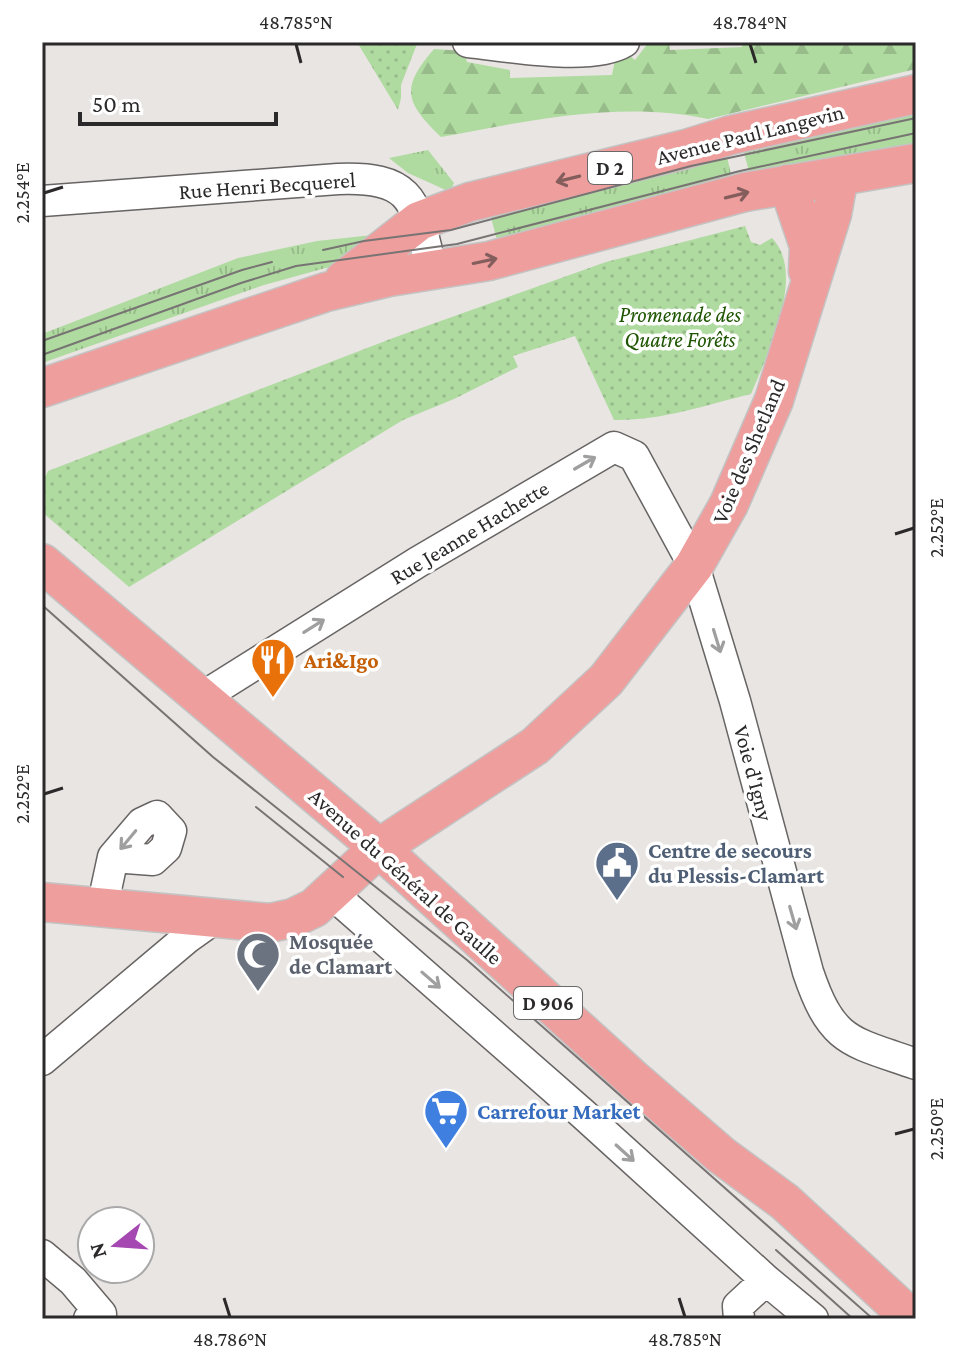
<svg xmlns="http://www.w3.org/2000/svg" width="958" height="1361" viewBox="0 0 958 1361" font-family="'Crimson Pro',serif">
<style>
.grass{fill:url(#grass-tufts)}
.forest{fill:url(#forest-firs)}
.park{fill:url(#park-dots)}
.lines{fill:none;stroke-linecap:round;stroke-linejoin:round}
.minor-casing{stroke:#676463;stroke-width:33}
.major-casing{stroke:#c4c3c3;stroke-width:41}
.minor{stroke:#fff;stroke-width:30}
.major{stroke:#ee9e9d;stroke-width:38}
.tram{stroke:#777473;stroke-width:2}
.oneway{stroke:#835e5d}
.oneway2{stroke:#a09f9f}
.ticks{fill:none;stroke:#2b2929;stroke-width:3}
.labels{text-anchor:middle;stroke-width:7;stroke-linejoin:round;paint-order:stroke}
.shield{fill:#fff;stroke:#6b6969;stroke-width:2}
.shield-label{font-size:20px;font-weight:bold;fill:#2b2929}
.street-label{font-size:22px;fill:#2b2929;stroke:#fff}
.park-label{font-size:22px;font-style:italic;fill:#1e5500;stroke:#fff}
.food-label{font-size:22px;font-weight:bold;fill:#c56008;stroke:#fff;text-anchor:start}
.service-label{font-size:22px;font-weight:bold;fill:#4e5e75;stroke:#fff;text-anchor:start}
.worship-label{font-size:22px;font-weight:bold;fill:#5b616d;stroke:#fff;text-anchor:start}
.shop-label{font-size:22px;font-weight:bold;fill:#366cbe;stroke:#fff;text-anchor:start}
.neatline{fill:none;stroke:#2b2929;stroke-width:3}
.ticks-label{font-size:20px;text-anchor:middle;fill:#2b2929}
</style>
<defs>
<pattern id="grass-tufts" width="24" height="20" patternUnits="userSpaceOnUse" patternTransform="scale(2)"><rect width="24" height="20" fill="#afdba0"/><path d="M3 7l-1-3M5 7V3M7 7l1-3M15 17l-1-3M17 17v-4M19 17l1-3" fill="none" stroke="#97bc8a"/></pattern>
<pattern id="forest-firs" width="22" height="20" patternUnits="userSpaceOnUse" patternTransform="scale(2)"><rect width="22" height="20" fill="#afdba0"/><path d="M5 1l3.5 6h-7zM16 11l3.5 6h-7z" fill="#97bc8a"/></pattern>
<pattern id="park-dots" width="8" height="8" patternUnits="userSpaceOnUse" patternTransform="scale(2)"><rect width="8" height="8" fill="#afdba0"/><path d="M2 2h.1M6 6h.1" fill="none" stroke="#97bc8a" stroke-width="1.8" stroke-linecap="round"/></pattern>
</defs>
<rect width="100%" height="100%" fill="#e9e5e3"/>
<path class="grass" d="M916,104V151L752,183L741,141Z
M724,144L734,187L498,244L489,210Z
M428,150L454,183L450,192L408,173L389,158Z
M382,234L344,263L264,285L42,363V334L238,258L317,241Z"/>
<path class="forest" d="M649,42H669L670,50L742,47L743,42H916V69L708,119C622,100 526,121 441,137C405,102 400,88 434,49L464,51L467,62L510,70V78L612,75L615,60L627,54L635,60Z"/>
<path class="park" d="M357,42L417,44L401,85V98L398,110Z
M745,226L751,242L760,245L772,238C807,274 767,355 751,394C706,405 660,421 614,420L575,336L513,356L518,367L454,399L403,420L129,587L42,512V484L48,471L393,338L606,262Z"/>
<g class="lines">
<g class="minor-casing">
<path id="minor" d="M468,42C508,46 591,62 624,42
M42,201L338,179C417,176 415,204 432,271
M201,698L418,562L614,447L634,456L694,566L735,701L808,972C832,1043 850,1041 916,1064
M330,892L582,1113L766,1280L813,1319
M102,908L113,857L142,823L157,816L171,831L166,848L153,860L113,857
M42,1060L187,938L215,918
M42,1255L73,1281L101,1314L89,1319
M739,1319L738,1306L766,1280"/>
</g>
<g class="major-casing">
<path id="major" d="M788,184L809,246L808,271
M344,280L419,221L470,202L686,149L731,135L916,94
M42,388L326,292L389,277L489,261L745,192L916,163
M42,563L379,848L633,1079L721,1155L785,1202L912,1319
M42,902L270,923L293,918L314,908L379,848L535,746L606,680L694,566L729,504L774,400L832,214L839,176"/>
</g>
<use href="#minor" class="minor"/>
<use href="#major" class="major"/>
<path class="tram" d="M323,250L364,241L451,230L691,166L916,118
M42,341L242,270L272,262
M42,355L241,283L296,266L457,244L740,171L916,133
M42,605L213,757L467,960L873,1319
M256,807L343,877
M776,1250L853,1319"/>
</g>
<defs><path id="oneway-shaft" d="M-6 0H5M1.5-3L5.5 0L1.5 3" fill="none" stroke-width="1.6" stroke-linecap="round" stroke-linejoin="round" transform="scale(2)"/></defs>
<g class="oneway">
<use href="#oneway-shaft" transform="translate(568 179) rotate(166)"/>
<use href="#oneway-shaft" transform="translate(737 195) rotate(-14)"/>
<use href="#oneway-shaft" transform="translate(485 261) rotate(-12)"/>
</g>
<g class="oneway2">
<use href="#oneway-shaft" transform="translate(585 463) rotate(-30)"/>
<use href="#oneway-shaft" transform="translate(314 626) rotate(-32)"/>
<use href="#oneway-shaft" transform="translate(717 641) rotate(73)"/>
<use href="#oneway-shaft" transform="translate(128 840) rotate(130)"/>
<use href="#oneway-shaft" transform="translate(793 918) rotate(74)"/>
<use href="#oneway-shaft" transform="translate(431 980) rotate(41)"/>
<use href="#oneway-shaft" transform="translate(625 1153) rotate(42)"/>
</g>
<path class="ticks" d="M296,44L301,63M750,44L756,63M44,193L63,187M895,534L914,528M44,794L63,788M895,1134L914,1129M224,1298L230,1317M679,1298L685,1317"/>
<defs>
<g id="restaurant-pin" transform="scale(2.3)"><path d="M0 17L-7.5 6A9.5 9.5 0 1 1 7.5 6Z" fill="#e8710a" stroke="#fff"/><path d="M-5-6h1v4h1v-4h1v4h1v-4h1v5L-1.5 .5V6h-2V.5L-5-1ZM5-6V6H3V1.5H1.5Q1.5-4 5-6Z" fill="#fff"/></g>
<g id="civic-pin" transform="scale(2.3)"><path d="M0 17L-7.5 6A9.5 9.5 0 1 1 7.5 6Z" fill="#5c6f8a" stroke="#fff"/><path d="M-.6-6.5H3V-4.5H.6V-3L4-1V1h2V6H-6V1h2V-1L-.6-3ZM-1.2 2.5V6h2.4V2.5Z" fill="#fff"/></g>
<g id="mosque-pin" transform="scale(2.3)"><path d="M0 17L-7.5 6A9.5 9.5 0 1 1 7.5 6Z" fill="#6b7280" stroke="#fff"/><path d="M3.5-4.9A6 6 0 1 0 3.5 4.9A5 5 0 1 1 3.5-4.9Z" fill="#fff"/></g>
<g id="supermarket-pin" transform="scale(2.3)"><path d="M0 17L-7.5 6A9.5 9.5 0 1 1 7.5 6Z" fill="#3f7fe0" stroke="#fff"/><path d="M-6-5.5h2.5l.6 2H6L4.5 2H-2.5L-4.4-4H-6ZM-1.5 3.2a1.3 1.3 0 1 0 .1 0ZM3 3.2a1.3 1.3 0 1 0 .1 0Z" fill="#fff"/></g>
</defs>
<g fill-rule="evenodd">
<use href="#restaurant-pin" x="273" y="660"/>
<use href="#civic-pin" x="617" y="863"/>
<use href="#mosque-pin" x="258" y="954"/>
<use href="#supermarket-pin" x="446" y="1111"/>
</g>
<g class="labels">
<g class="shield">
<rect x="588" y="152" width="44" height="32" rx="6"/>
<rect x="514" y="987" width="68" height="32" rx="6"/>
</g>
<g class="shield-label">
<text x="610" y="175">D 2</text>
<text x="548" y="1010">D 906</text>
</g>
<g class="street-label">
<text transform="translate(750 134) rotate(-14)" y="8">Avenue Paul Langevin</text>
<text transform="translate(267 185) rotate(-4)" y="8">Rue Henri Becquerel</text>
<text transform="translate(748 451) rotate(-67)" y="8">Voie des Shetland</text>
<text transform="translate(469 532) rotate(-31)" y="8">Rue Jeanne Hachette</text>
<text transform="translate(754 773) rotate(75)" y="8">Voie d'Igny</text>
<text transform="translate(406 876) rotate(42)" y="8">Avenue du Général de Gaulle</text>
</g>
<g class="park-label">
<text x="680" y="322">Promenade des<tspan x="680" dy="25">Quatre Forêts</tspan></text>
</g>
<g class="food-label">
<text x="304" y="668">Ari&amp;Igo</text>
</g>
<g class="service-label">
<text x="648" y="858">Centre de secours<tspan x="648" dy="25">du Plessis-Clamart</tspan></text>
</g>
<g class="worship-label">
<text x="289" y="949">Mosquée<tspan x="289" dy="25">de Clamart</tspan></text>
</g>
<g class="shop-label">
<text x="477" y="1119">Carrefour Market</text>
</g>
</g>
<rect width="958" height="1361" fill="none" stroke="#ffffff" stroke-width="88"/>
<g transform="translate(116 1245) rotate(253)"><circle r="38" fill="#ffffff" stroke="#aaa9a9" stroke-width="2"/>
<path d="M0-6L14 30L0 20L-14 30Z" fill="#a548b1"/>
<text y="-12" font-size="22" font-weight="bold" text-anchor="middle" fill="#2b2929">N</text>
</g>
<path d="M80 112v12h196v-12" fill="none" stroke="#2b2929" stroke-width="4"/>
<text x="92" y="112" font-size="24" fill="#2b2929" stroke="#ffffff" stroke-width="6" paint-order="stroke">50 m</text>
<rect x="44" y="44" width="870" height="1273" class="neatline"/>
<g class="ticks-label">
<text x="296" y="29">48.785°N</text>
<text x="750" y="29">48.784°N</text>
<text transform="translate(22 193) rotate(-90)" y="7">2.254°E</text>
<text transform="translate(936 528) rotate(-90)" y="7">2.252°E</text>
<text transform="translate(22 794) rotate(-90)" y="7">2.252°E</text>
<text transform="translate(936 1129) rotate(-90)" y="7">2.250°E</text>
<text x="230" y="1346">48.786°N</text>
<text x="685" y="1346">48.785°N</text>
</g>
</svg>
